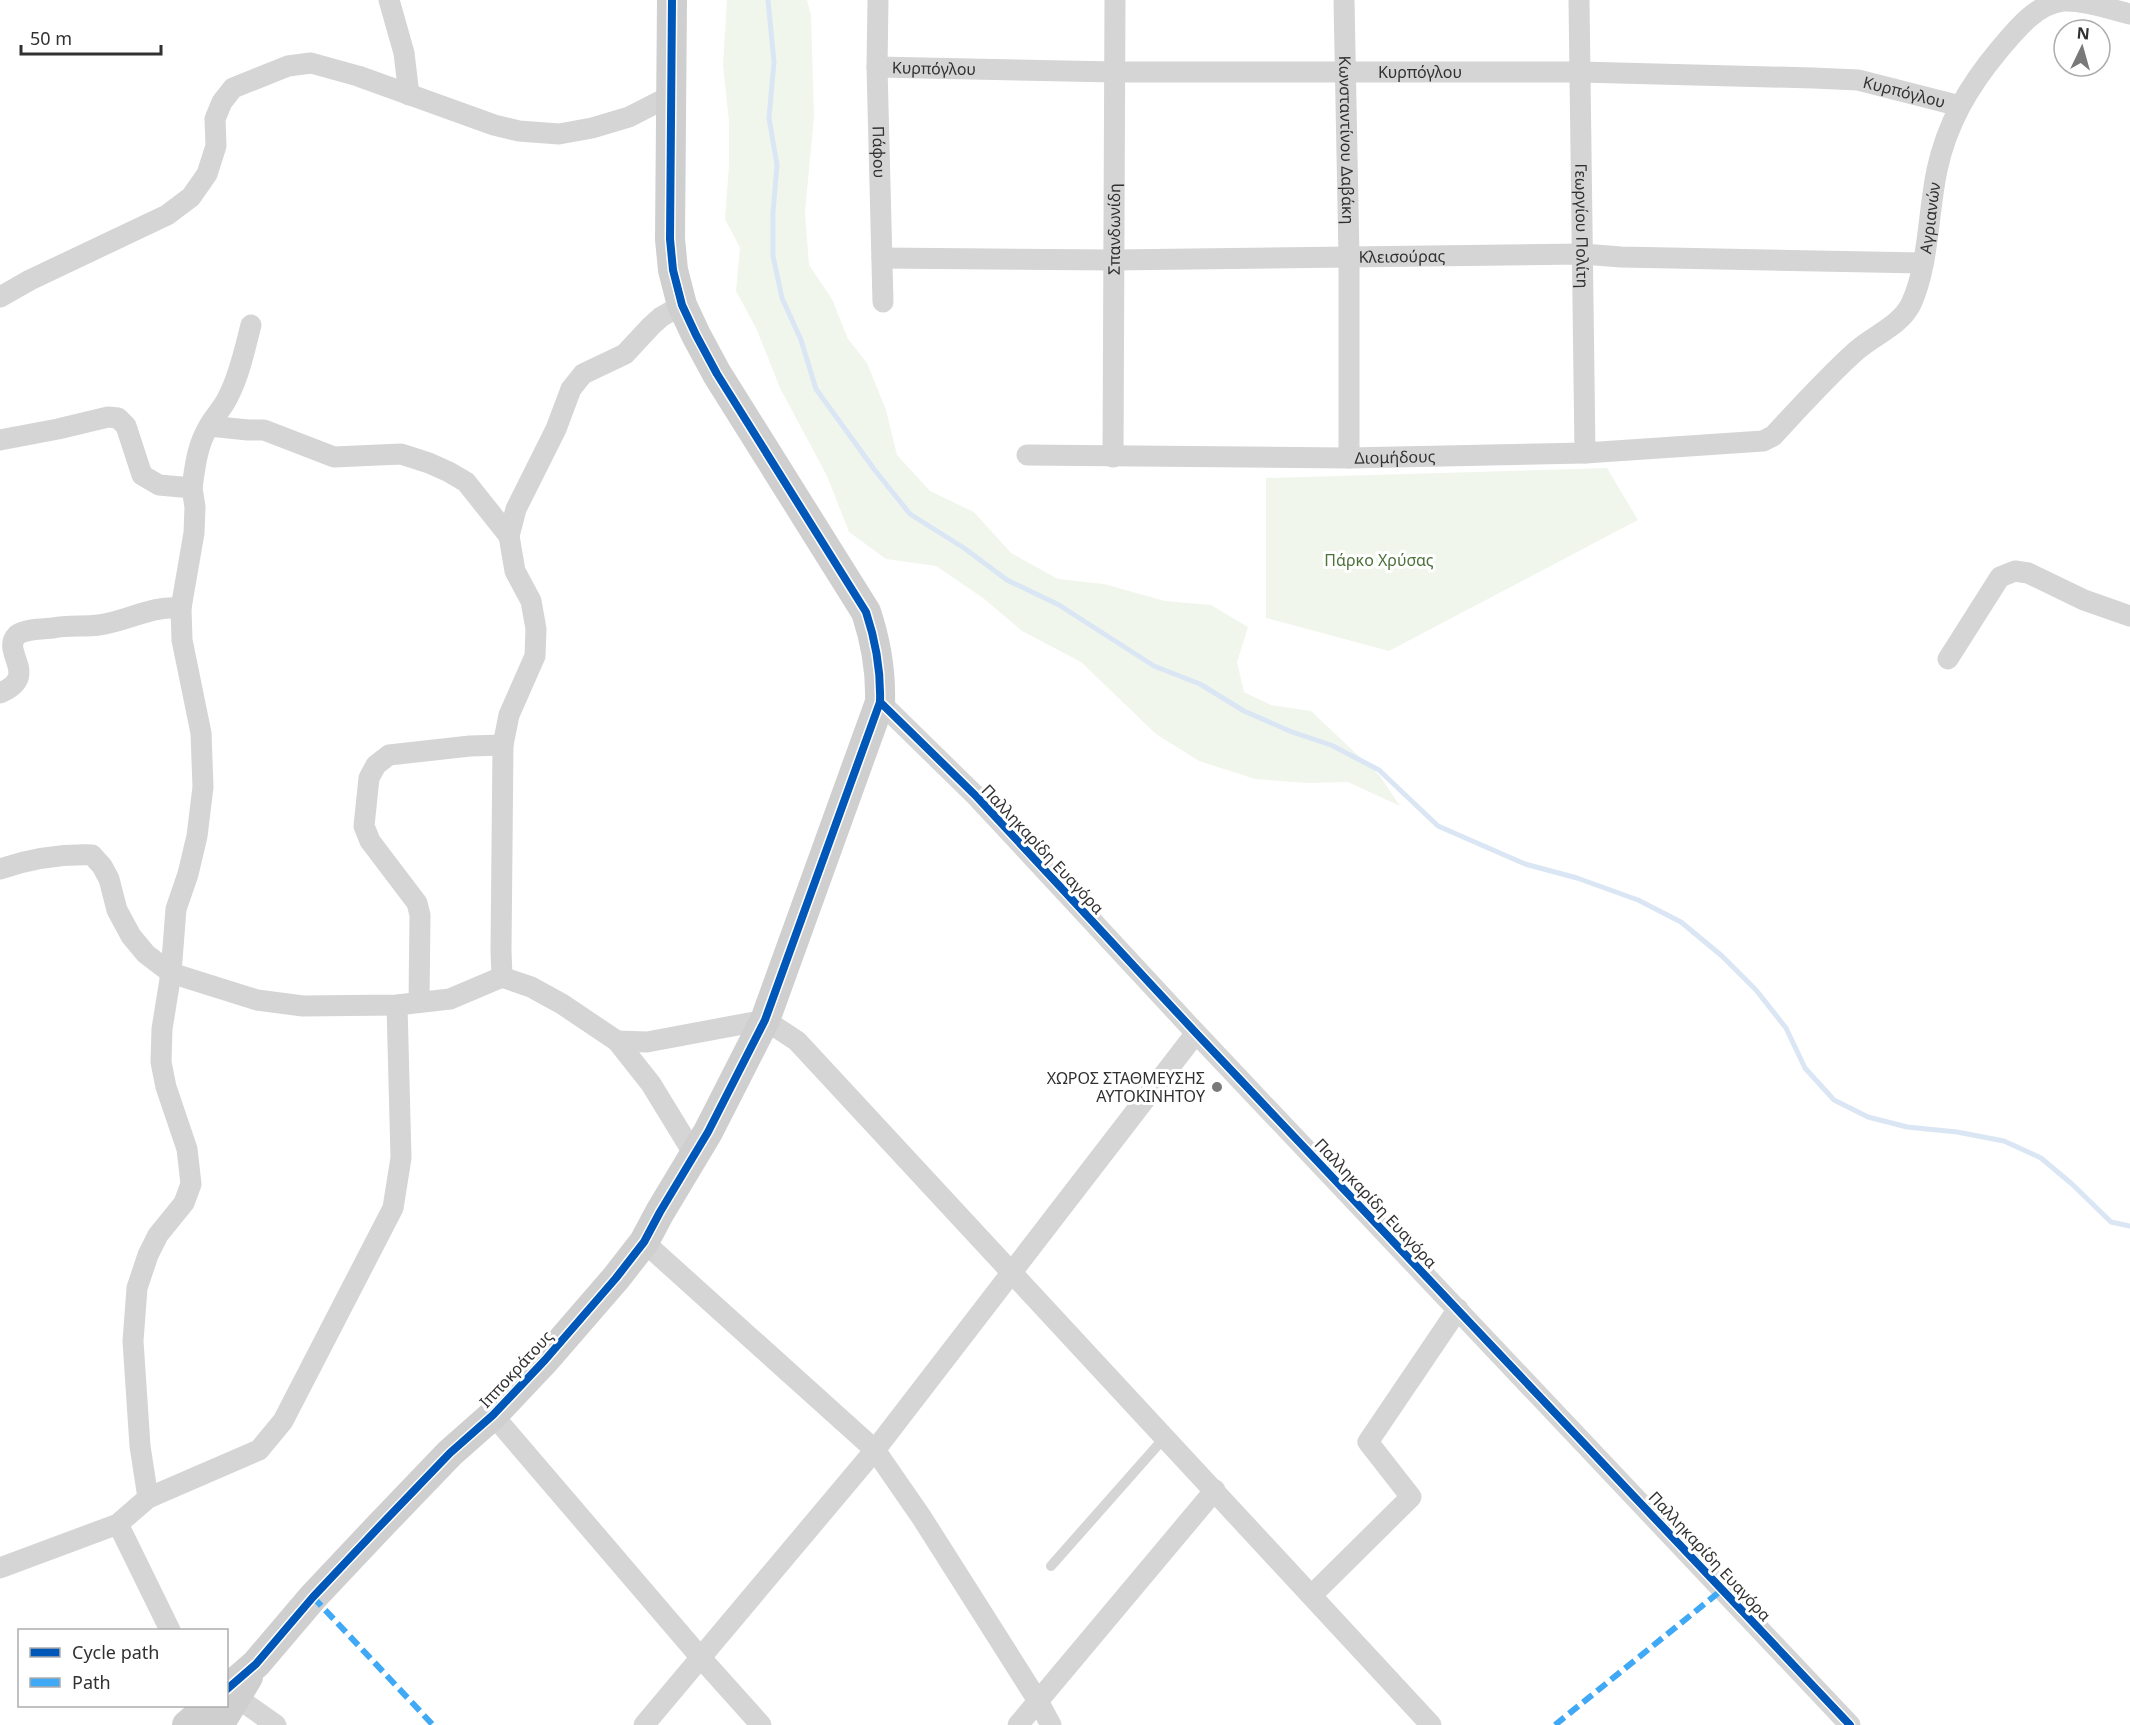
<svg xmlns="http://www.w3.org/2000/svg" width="2130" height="1725" viewBox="0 0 2130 1725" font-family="'Noto Sans',sans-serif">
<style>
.green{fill:#f1f6ed}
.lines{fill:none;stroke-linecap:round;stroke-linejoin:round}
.stream{stroke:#dae6f4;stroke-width:5}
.lane{stroke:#d5d5d5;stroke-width:10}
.street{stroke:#d5d5d5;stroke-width:21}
.secondary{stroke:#cfcfcf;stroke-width:30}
.quiet{stroke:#3fa9f5;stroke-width:6;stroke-dasharray:12 6;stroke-linecap:butt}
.cycleway-casing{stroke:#fff;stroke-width:11}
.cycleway{stroke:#0057b8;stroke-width:8}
.poi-dot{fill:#797979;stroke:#fff;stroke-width:2}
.labels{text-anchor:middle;stroke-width:6;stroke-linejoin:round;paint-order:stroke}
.street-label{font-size:16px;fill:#313131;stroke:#fff}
.park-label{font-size:16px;fill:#4c713b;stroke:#fff}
.poi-label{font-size:16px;fill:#313131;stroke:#fff;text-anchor:end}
</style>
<rect width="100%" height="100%" fill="#fff"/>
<path class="green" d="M727,0H807L811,15L814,116L805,212L809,265L832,299L848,339L867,363L886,410L897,455L930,491L974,512L1011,553L1058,579L1104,584L1165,601L1211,605L1248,627L1237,662L1244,692L1271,705L1311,711L1380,776L1400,806L1348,782L1308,783L1255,779L1199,761L1156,734L1081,662L1022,631L983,598L936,566L886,559L849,532L827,476L780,388L757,330L736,291L740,248L725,219L729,165V122L723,64Z
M1607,468L1638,520L1389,651L1266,618V478Z"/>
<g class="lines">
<path class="stream" d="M768,0L774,62L769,118L777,165L773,212V256L782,298L801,340L816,389L874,469L910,514L964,548L1007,580L1059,605L1154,666L1200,684L1244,711L1292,732L1331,745L1379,770L1438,826L1525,864L1577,878L1638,900L1681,922L1722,956L1756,990L1786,1028L1805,1068L1834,1100L1868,1117L1907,1127L1957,1132L2004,1141L2041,1158L2072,1184L2111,1222L2130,1226"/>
<path class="lane" d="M1051,1566L1165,1437"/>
<g class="street">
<path d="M389,0L404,53L409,95"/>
<path id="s1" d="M878,0L877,67L883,302"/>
<path id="s2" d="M1344,0L1349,257V458"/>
<path id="s3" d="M1579,0L1585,453"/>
<path id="s4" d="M877,67L1115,72H1580L1813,78L1858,80L1960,106"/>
<path id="s5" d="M882,258L1113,260L1583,254L1621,257L1922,263"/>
<path d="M0,297L30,280L167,215L191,197L207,174L216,146L215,119L222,102L233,88L288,66L311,63L358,76L494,125L519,131L559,134L592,128L629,117L672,95"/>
<path d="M209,426L248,430H264L334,457L401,454L429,463L449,472L466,482L509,536"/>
<path d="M0,440L58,429L108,417L118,418L126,426L142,475L159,485L192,488L195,507L194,533L181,608L182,640L201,733L203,787L197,836L188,874L176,909L171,973L162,1029L161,1062L166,1087L187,1149L191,1184L184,1203L158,1235L148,1255L137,1288L133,1341L140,1446L148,1498"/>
<path id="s6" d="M1027,455L1349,458L1585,453L1763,441L1773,436C1800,407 1827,377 1856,351C1874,335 1900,326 1911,304C1929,265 1928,212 1937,170C1947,123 1969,86 1999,50C2016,30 2036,4 2063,1C2085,0 2109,9 2130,14"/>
<path id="s7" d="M1113,457L1115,0"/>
<path d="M192,488C195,467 197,445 209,426C215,415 224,407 229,395C240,373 245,348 251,325"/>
<path d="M1948,659L2000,577L2015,571L2028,573L2084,600L2130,616"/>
<path d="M0,693C41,676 0,652 17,635C25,629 43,629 53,628C68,625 84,627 99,625C128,621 152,605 181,608"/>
<path d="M880,702L977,797L1196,1033L1850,1725"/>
<path d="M0,869C30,859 61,854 92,855L102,866L109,879L117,910L131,936L146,954L171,973L257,1000L303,1006L397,1005L450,999L502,977L531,987L562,1004L617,1041L651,1084L695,1156"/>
<path d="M502,977L501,951L503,745L509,715L535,656L536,629L531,601L515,571L509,536L516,509L556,429L571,389L583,374L625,354L651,326L661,317L682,305"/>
<path d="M419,1002L420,915L417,903L370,841L364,826L369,778L376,765L389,755L470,746L503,745"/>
<path d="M617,1041L647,1042L765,1020L797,1041L1431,1725"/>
<path d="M644,1242L875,1450L922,1518L1038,1701L1051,1725"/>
<path d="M493,1415L701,1658L761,1725"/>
<path d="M118,1524L170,1630"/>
<path d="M0,1568L118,1524L148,1498L259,1450L283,1421L393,1208L401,1158L397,1005"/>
<path d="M1312,1595L1411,1497L1368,1442L1458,1309"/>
<path d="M236,1697L276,1725"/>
<path d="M644,1725L875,1450L1196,1033"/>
<path d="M1018,1725L1215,1490"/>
</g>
<path class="secondary" d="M226,1690L256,1664L313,1597L378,1528L450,1453L493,1415L545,1360L616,1278L644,1242L660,1212L708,1132L765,1020L880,702C881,670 876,642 866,612L717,374L696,335L682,305L673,270L670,239L672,0
M187,1725L209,1706
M219,1725L248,1677"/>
<path class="quiet" d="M313,1597L433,1725
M1555,1725L1723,1589"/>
<g class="cycleway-casing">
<path id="cycleway" d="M880,702L977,797L1196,1033L1850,1725
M226,1690L256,1664L313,1597L378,1528L450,1453L493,1415L545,1360L616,1278L644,1242L660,1212L708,1132L765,1020L880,702C881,670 876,642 866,612L717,374L696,335L682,305L673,270L670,239L672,0"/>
</g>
<use href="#cycleway" class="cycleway"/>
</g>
<circle class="poi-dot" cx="1217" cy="1087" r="6"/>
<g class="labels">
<g class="street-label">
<text dy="6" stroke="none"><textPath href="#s4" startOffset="57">Κυρπόγλου</textPath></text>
<text dy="6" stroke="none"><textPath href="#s4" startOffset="543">Κυρπόγλου</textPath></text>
<text dy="6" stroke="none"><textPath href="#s4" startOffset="1029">Κυρπόγλου</textPath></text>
<text dy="6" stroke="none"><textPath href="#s2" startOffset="140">Κωνσταντίνου Δαβάκη</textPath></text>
<text dy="6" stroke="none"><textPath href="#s1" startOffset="152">Πάφου</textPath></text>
<text dy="6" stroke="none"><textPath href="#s6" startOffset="1028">Αγριανών</textPath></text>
<text dy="6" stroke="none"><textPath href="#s3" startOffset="226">Γεωργίου Πολίτη</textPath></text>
<text dy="6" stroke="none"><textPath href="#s7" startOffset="228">Σπανδωνίδη</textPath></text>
<text dy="6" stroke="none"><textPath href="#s5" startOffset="520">Κλεισούρας</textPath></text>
<text dy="6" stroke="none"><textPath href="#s6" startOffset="368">Διομήδους</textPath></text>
<text transform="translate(1043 849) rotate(47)" y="6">Παλληκαρίδη Ευαγόρα</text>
<text transform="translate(1376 1203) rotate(47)" y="6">Παλληκαρίδη Ευαγόρα</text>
<text transform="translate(516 1369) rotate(-47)" y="6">Ιπποκράτους</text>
<text transform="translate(1710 1556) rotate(47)" y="6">Παλληκαρίδη Ευαγόρα</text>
</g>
<g class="park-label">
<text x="1379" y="566">Πάρκο Χρύσας</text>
</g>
<g class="poi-label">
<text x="1205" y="1084">ΧΩΡΟΣ ΣΤΑΘΜΕΥΣΗΣ<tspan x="1205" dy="18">ΑΥΤΟΚΙΝΗΤΟΥ</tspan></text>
</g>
</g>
<rect x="18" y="1629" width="210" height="78" fill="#ffffff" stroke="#adadad" stroke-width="1.5"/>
<rect x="30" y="1648" width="30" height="9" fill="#0057b8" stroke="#adadad" stroke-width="1.5"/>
<text x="72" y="1659" font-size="18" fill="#313131">Cycle path</text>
<rect x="30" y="1678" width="30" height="9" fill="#3fa9f5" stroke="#adadad" stroke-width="1.5"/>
<text x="72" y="1689" font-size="18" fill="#313131">Path</text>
<g transform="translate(2082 48) rotate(5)"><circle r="28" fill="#ffffff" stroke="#adadad" stroke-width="1.5"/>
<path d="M0-4.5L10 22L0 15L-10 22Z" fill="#797979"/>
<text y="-9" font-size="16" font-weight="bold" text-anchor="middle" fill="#313131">N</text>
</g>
<path d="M21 45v9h140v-9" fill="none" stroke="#313131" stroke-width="3"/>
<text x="30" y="45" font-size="18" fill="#313131" stroke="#ffffff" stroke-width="4.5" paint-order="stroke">50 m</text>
</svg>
